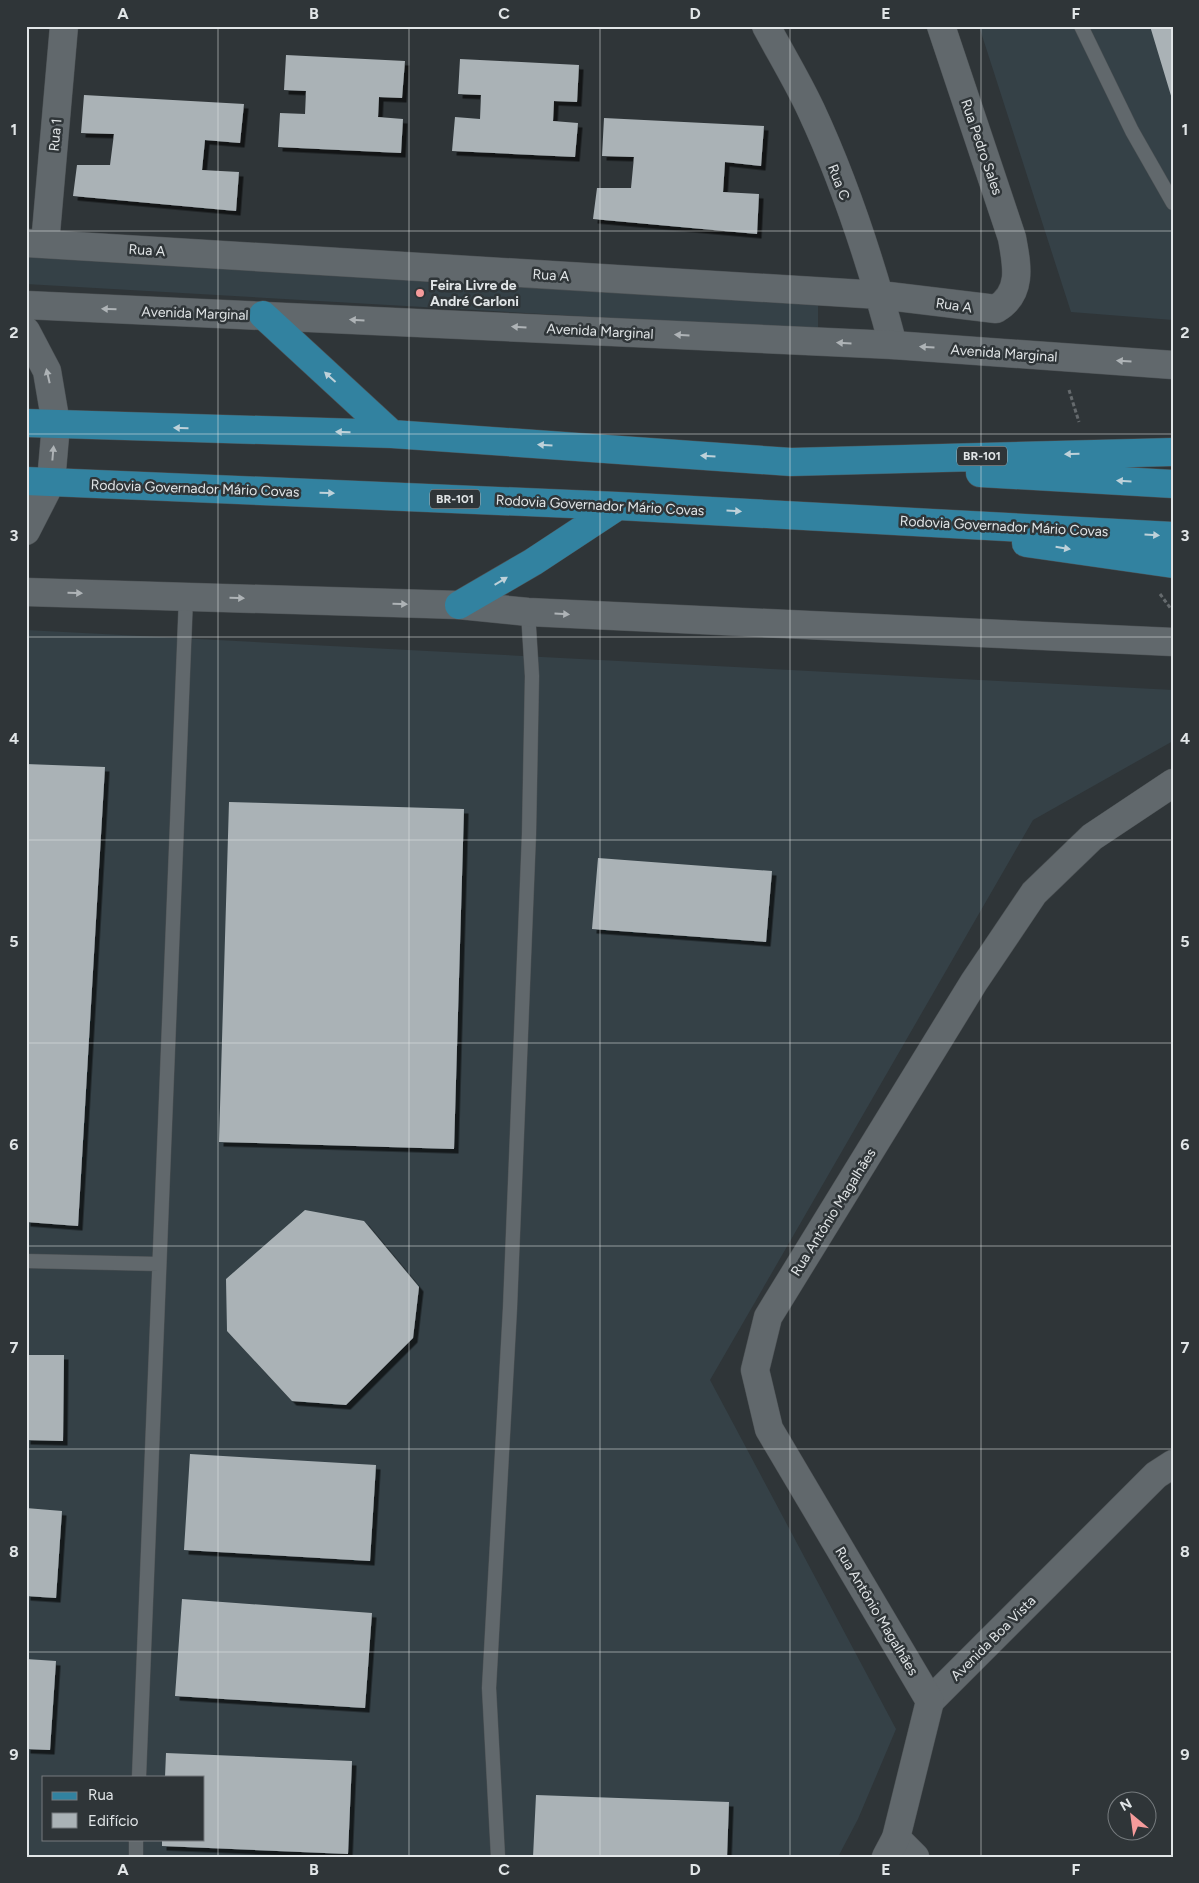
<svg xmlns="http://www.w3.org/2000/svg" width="1199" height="1883" viewBox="0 0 1199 1883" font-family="Figtree,sans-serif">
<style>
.built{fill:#354147;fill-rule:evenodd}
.building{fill:#aab2b6;filter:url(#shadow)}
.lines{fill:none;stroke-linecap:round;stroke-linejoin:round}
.service-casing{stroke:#4c5154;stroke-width:15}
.minor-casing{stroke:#4c5154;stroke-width:29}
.tertiary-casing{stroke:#4c5154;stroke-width:29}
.primary-casing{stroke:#4c5154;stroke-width:29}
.path{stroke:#656a6d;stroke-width:3;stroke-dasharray:4 2.5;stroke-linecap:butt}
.service{stroke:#61686c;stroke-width:14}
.minor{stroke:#61686c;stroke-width:28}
.tertiary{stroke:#61686c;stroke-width:28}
.primary{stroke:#3282a0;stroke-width:28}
.oneway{fill:#aeb3b6}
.oneway2{fill:#bed1d9}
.grid{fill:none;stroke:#e1e5e7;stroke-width:1;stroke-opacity:0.55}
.poi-dot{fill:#f59b9b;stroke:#2f3538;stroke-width:2}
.labels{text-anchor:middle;stroke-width:5;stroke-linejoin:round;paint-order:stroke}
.shield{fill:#2f3538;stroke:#acb0b2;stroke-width:1}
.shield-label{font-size:12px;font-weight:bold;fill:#e1e5e7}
.street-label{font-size:14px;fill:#e1e5e7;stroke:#2f3538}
.poi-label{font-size:14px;font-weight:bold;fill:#e1e5e7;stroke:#2f3538;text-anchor:start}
.neatline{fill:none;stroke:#e1e5e7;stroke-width:2}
.grid-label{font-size:16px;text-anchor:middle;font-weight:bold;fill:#e1e5e7}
</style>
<defs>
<filter id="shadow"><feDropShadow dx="4.5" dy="4.5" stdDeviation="0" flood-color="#0009"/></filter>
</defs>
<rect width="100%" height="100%" fill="#2f3538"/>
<path class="built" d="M979,26H1173V320L1071,312Z
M26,257L818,302V330L26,284Z
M26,630L1173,690V741L1033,820L710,1380L896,1729L858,1819L838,1857H26ZM44,1777H204V1839H44Z"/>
<path class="building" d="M1150,26H1173V99H1172Z
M286,55L405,61L402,98L379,97L378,117L403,119L401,153L278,147L280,113L305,114L306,91L284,90Z
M460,59L579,65L577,102L554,101L553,121L578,123L575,157L452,151L455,117L480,119L481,95L458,94Z
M84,95L244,104L240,143L205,140L202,170L239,172L236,211L73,196L77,165H110L114,134L81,133Z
M604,118L764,126L761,166L725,162L723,192L759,194L757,234L593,219L597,188H631L634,157L602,156Z
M26,764L105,767L78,1226L26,1222Z
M229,802L464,809L454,1149L219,1142Z
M598,858L772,871L766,942L592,929Z
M305,1210L364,1221L419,1287L413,1338L346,1405L292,1401L227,1331L226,1279Z
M26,1355H64L63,1441L26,1440Z
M190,1454L376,1465L370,1561L184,1550Z
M26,1508L62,1511L56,1598L26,1596Z
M182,1599L372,1613L365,1708L175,1696Z
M26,1659L56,1661L50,1750L26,1749Z
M166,1753L352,1761L348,1854L162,1846V1839H204V1777H165Z
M536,1795L729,1802L727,1857H533Z"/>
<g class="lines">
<g class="service-casing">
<path id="service" d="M1081,26L1132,131L1173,203
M26,1261L159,1264
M139,1777L186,597
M136,1857V1839
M498,1857L489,1688L510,1308L529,834L532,676L528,612"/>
</g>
<g class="minor-casing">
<path id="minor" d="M766,26C781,54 798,82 811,110C846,185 872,266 893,345
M26,243L880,295L996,309C1023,293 1017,265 1012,238L941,26
M45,244L64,26
M930,1701L1156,1475L1173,1464
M896,1838L915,1857"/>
</g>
<g class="tertiary-casing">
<path id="tertiary" d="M26,305L893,345L1173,365
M26,331L47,371L56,424L51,482L26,531
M26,592L459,605L528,612L1173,642
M886,1857L896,1838L930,1701L769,1429L755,1370L768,1317L974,982L1034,893L1092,837L1173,783"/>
</g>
<g class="primary-casing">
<path id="primary" d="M263,315L392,434
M26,423L392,434L791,462L1173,452
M980,473L1173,484
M26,481L618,506L1173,536
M1026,543L1173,564
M459,605L533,562L618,506"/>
</g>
<path class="path" d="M1069,390L1079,422
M1160,594L1171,609"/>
<use href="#service" class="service"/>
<use href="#minor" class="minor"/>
<use href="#tertiary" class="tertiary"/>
<use href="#primary" class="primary"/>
</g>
<defs><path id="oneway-solid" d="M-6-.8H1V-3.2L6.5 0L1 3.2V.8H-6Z" transform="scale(1.25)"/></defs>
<g class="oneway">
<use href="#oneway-solid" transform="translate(109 309) rotate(-178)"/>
<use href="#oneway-solid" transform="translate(357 320) rotate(-177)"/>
<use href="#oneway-solid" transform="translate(519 327) rotate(-177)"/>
<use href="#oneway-solid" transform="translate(682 335) rotate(-177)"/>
<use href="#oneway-solid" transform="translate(844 343) rotate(-177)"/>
<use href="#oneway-solid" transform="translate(927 347) rotate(-176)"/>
<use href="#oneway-solid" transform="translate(1124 361) rotate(-176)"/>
<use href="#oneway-solid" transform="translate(48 376) rotate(-103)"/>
<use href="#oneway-solid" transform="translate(53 453) rotate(-85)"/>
<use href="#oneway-solid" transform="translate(75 593) rotate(2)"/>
<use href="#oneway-solid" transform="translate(237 598) rotate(2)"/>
<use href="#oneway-solid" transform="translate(400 604) rotate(2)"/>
<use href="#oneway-solid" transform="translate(562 614) rotate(3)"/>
</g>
<g class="oneway2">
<use href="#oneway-solid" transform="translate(330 377) rotate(-138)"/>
<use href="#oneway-solid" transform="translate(181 428) rotate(-178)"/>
<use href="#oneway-solid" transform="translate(343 432) rotate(-178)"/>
<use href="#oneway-solid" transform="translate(545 445) rotate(-176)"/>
<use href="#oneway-solid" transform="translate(1072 454) rotate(178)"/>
<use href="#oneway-solid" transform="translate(708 456) rotate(-176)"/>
<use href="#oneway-solid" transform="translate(1124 481) rotate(-176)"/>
<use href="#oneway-solid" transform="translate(327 493) rotate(2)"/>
<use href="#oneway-solid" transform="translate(734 511) rotate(3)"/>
<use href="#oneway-solid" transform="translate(1152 535) rotate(4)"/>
<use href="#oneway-solid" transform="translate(1063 548) rotate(9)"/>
<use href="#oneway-solid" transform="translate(501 581) rotate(-31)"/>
</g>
<path class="grid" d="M218,26V1857M409,26V1857M600,26V1857M790,26V1857M981,26V1857M26,231H1173M26,434H1173M26,637H1173M26,840H1173M26,1043H1173M26,1246H1173M26,1449H1173M26,1652H1173"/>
<circle class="poi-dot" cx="420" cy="293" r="5"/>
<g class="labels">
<g class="shield">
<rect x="957" y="446.5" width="50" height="19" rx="4"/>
<rect x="430" y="489.5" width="50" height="19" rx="4"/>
</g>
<g class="shield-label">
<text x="982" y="460">BR-101</text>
<text x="455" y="503">BR-101</text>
</g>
<g class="street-label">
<text transform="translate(55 135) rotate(-85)" y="5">Rua 1</text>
<text transform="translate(982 147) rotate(71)" y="5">Rua Pedro Sales</text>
<text transform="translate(839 182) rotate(69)" y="5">Rua C</text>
<text transform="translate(147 250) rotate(4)" y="5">Rua A</text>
<text transform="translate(551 275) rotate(4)" y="5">Rua A</text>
<text transform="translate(954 305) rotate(8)" y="5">Rua A</text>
<text transform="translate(195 313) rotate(2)" y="5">Avenida Marginal</text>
<text transform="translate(600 331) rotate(3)" y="5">Avenida Marginal</text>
<text transform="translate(1004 353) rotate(4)" y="5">Avenida Marginal</text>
<text transform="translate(195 488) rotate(2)" y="5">Rodovia Governador Mário Covas</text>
<text transform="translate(600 505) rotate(3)" y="5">Rodovia Governador Mário Covas</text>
<text transform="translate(1004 526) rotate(3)" y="5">Rodovia Governador Mário Covas</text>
<text transform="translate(833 1212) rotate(-58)" y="5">Rua Antônio Magalhães</text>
<text transform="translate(877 1611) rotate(59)" y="5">Rua Antônio Magalhães</text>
<text transform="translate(993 1638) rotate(-45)" y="5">Avenida Boa Vista</text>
</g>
<g class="poi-label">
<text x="430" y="290">Feira Livre de<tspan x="430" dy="16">André Carloni</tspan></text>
</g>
</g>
<rect width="1199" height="1883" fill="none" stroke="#2f3538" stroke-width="55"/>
<rect x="42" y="1776" width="162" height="65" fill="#2f3538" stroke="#767b7e"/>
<rect x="52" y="1792" width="25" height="8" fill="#3282a0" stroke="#767b7e"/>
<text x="88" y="1800" font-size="15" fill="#e1e5e7">Rua</text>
<rect x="52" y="1813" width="25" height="15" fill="#aab2b6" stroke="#767b7e"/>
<text x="88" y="1826" font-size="15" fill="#e1e5e7">Edifício</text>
<g transform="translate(1132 1816) rotate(331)"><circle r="24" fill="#2f3538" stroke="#767b7e"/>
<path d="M0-4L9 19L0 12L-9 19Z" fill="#f59b9b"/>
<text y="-8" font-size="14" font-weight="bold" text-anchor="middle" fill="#e1e5e7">N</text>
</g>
<rect x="28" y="28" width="1144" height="1828" class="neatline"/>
<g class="grid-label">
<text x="123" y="19">A</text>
<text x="314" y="19">B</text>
<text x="504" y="19">C</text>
<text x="695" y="19">D</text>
<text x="886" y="19">E</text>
<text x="1076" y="19">F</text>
<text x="14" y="135">1</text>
<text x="1185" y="135">1</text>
<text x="14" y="338">2</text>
<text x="1185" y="338">2</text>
<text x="14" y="541">3</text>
<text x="1185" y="541">3</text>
<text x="14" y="744">4</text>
<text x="1185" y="744">4</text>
<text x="14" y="947">5</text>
<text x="1185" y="947">5</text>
<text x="14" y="1150">6</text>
<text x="1185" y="1150">6</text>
<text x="14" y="1353">7</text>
<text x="1185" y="1353">7</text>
<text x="14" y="1557">8</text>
<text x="1185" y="1557">8</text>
<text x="14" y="1760">9</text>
<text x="1185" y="1760">9</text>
<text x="123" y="1875">A</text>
<text x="314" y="1875">B</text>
<text x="504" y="1875">C</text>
<text x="695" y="1875">D</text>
<text x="886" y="1875">E</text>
<text x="1076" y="1875">F</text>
</g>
</svg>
